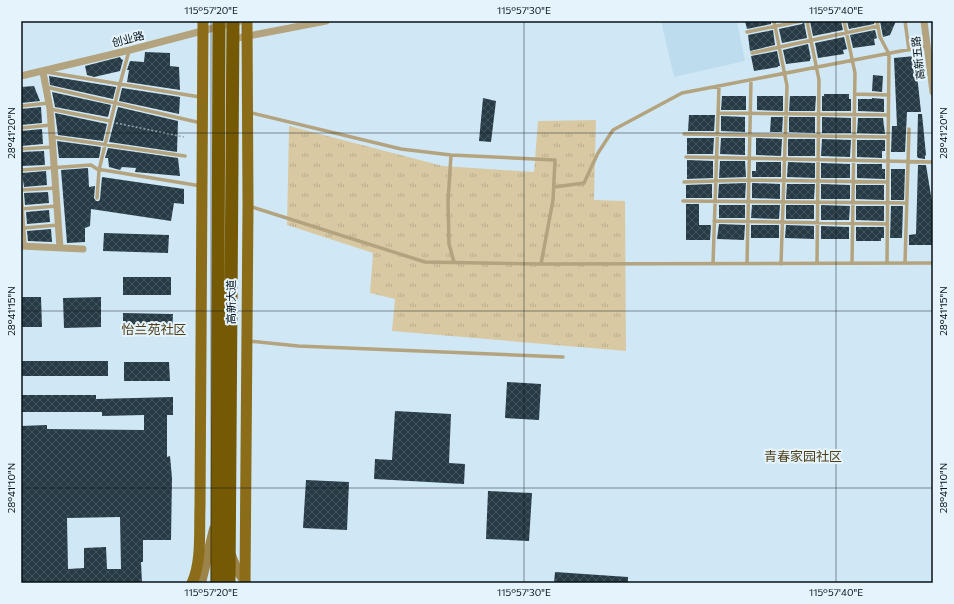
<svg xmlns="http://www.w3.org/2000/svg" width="954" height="604" viewBox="0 0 954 604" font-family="Commissioner,'Noto Sans SC',sans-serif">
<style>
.built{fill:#bdddef}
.grass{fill:url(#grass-tufts)}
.building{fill:url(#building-cross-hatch);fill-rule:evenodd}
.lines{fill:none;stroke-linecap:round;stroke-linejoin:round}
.path{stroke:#94a8b3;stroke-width:1.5;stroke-dasharray:2 2;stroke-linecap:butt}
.lane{stroke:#b3a37e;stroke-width:3.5}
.street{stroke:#b3a37e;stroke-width:7}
.secondary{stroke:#9b8349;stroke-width:10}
.primary{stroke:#8a6c19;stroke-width:11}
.highway{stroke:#755904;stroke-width:13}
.ticks{fill:none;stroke:#091216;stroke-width:1;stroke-opacity:0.45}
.labels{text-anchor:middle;stroke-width:4;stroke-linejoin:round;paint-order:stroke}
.street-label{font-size:11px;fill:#091216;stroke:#e5f4fc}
.quarter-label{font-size:13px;fill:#4f3f18;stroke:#e5f4fc}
.neatline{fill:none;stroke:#091216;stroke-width:1.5}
.ticks-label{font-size:10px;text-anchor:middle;fill:#091216}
</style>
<defs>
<pattern id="grass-tufts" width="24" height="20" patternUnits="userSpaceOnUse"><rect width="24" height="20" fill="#d9c9a3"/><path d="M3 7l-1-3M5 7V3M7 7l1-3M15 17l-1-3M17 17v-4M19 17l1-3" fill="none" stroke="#b9ac8c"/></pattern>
<pattern id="building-cross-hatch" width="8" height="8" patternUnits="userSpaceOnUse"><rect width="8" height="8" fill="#273b46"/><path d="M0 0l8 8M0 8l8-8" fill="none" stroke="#43545d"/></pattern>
</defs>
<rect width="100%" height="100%" fill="#d0e8f6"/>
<path class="built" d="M661,21H737L745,61L674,77Z"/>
<path class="grass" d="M596,120L594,200L625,201L626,351L392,331L395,299L370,293L373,253L287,225L289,126L443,166L534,172L538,121Z"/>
<path class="building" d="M745,21H771V24L747,29Z
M810,21H815V22L841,21L843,30L813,36Z
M847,21H874V24L849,29Z
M880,21H896L890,35L883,37Z
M804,22L807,38L782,43L779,29L802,24Z
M773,30L775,45L750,51L748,35Z
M875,30L877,38L874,39L875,45L853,48L850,35Z
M844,37L847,49L843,50L844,54L818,58L815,43Z
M808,44L811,59H810V61L786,64L783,50Z
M777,51L780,66H778V67L754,71L751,56Z
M145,52L170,53V66L179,67L180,90L127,82L129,70H127L130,61L144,62Z
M915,56L921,112H907L905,152H891L892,126H897L894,58Z
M120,57L121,59L123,60L120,71L94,77L87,75L85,66Z
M873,75L883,76L882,92L872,91Z
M49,76L116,87L113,99L50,85Z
M34,86L40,101L21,103V87Z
M122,88L180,97L179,114L119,101Z
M52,92L111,105L108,117L55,107Z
M824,94H849V99H851V111H822V96H824Z
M722,96H746V110H721Z
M757,96H783V111L757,110Z
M790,96H816L815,111H789Z
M483,98L496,101L491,142L479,141Z
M872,98L884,99V112L858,111V99H872Z
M41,107L42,123L21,125V109Z
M118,107L178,121L177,152L109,142Z
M55,113L107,124L103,141L58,135Z
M918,114H922L926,155L925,156V159L918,158L917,156Z
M689,115H715L714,131H688Z
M721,116L745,117V132L721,131Z
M771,117H783L782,132H770Z
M789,117H815V133L789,132Z
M822,117L851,118V133H822Z
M858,118H883L885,134L857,133Z
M42,129L43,144L21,146V131Z
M687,138H714L713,154H687Z
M721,138H745V155L720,154Z
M756,138L782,139L781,156L756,155Z
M788,139H815V156H788Z
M822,139L851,140L850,157L821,156Z
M857,140H885V151H882V158L857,157Z
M57,141L101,147L99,158H59Z
M108,148L178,158L180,176L135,172L136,168L122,167L120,170L109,167L108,158H105Z
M44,151L45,165L21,166V152Z
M687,160L713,161V178L687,179Z
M720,161H745L746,177L719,178Z
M756,162H781V177H752V171H756Z
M788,162L815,163V178L787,177Z
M821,163L850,164V178H821Z
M857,164H882V169H885V179L857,178Z
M918,165H926L933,208V245H909V235L916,234Z
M88,168L89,187L95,186L94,198L96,201H99L100,199L102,177L184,189V204L174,203L171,221L91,209L90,226L85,228V242L67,243L61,170Z
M891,169H905L904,200H891Z
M46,171L47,185L24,187L22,173Z
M746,183L745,198H718L719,184Z
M752,183L780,184V199L752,198Z
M712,184V198H686V185Z
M787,184H815L814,199H786Z
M821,184L850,185V199H821Z
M856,185H884V200L856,199Z
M48,192L49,203L25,205L24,193Z
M686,204H699V225H711L710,240H686Z
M719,205H745V218H719Z
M752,205H780L779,219L751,218Z
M786,205H814V219H786Z
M821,205L850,206L849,220H821Z
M856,206H884V221L856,220Z
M891,206H903L902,238H890Z
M49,210L50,222L27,224L26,212Z
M719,224L745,225L744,240L717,239Z
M751,225H779V238H751Z
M786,225L814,226V239L785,238Z
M821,226L849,227V239H821Z
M856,227H884V238H881V241H856Z
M51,229L52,242L28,241L27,231Z
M104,233L169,235L168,253L103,251Z
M123,277H171V295H123Z
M21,297H41L42,327H21Z
M101,297V327L64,328L63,298Z
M123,313L173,314L172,332H123Z
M21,361H108V376H21Z
M124,362H169L170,381H124Z
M507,382L541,384L539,420L505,418Z
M21,395H96V399L173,397V415H167V457L170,456L172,478L171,540H143V562H141L142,583H21V426L47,425V429L144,430V415L102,416V412H21ZM120,517L121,569H107L106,547L84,548V568L68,569L67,518Z
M395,411L451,414L449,463L465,464L464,484L374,479L375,459L392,460Z
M306,480L349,482L347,530L303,528Z
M488,491L532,493L529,541L486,539Z
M555,572L628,577V583H554Z"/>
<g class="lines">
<path class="path" d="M116,123L184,137"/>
<path class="lane" d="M774,21L787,86L781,264
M807,21L819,80L817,263
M844,21L855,73L852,263
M877,21L880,37L889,54L887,263
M905,21L909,50
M747,32L801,21
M752,53L878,26
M46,72L200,97
M46,87L201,123
M855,94L889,95
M21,106L49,103
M50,109L110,121
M248,112L401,149L451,155L555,160L553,200L541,264
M718,113L888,115
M21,128L51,125
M684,134L888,137
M52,137L185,156
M21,149L53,147
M451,155L448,201L449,244L454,262
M686,157L933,162
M21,170L91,165L97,169L201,186
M684,182L749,180L888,182
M554,187L584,183L598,153L613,130L682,93L927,46
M21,190L56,188
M21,193L25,246
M97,198L99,170L118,91L129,51
M683,201L907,203
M249,206L425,262L541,264L933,263
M21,209L57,206
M714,221L887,224
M24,228L58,225
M905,263L909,129
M713,264L719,86
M747,264L751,80
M248,341L298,346L563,357"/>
<path class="street" d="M924,21L933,92
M233,39L326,21
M43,72L50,109L60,248
M21,76L130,50L240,21
M21,246L83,249"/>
<path class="secondary" d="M231,555L237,570L246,583
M201,583L214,529"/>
<path class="primary" d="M245,582L248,206L247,21
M192,583C202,562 199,530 200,507L203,21"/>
<path class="highway" d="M217,583L219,21
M229,583L233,21"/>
</g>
<path class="ticks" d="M211,21V583M524,21V583M836,21V583M21,133H933M21,311H933M21,488H933"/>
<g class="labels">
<g class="street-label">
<text transform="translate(128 39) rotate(-14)" y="4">创业路</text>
<text transform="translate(918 58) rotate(-97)" y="4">高新五路</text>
<text transform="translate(231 302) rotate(-90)" y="4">高新大道</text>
</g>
<g class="quarter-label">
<text x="154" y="334">怡兰苑社区</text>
<text x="803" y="461">青春家园社区</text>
</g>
</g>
<rect width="954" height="604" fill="none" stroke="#e5f4fc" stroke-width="44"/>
<rect x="22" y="22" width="910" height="560" class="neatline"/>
<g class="ticks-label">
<text x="211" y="14">115°57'20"E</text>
<text x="524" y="14">115°57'30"E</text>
<text x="836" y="14">115°57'40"E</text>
<text transform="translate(11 133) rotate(-90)" y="4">28°41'20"N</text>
<text transform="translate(943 133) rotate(-90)" y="4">28°41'20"N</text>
<text transform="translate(11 311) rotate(-90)" y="4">28°41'15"N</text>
<text transform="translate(943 311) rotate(-90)" y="4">28°41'15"N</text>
<text transform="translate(11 488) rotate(-90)" y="4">28°41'10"N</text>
<text transform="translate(943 488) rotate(-90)" y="4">28°41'10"N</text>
<text x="211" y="596">115°57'20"E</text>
<text x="524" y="596">115°57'30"E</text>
<text x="836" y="596">115°57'40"E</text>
</g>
</svg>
